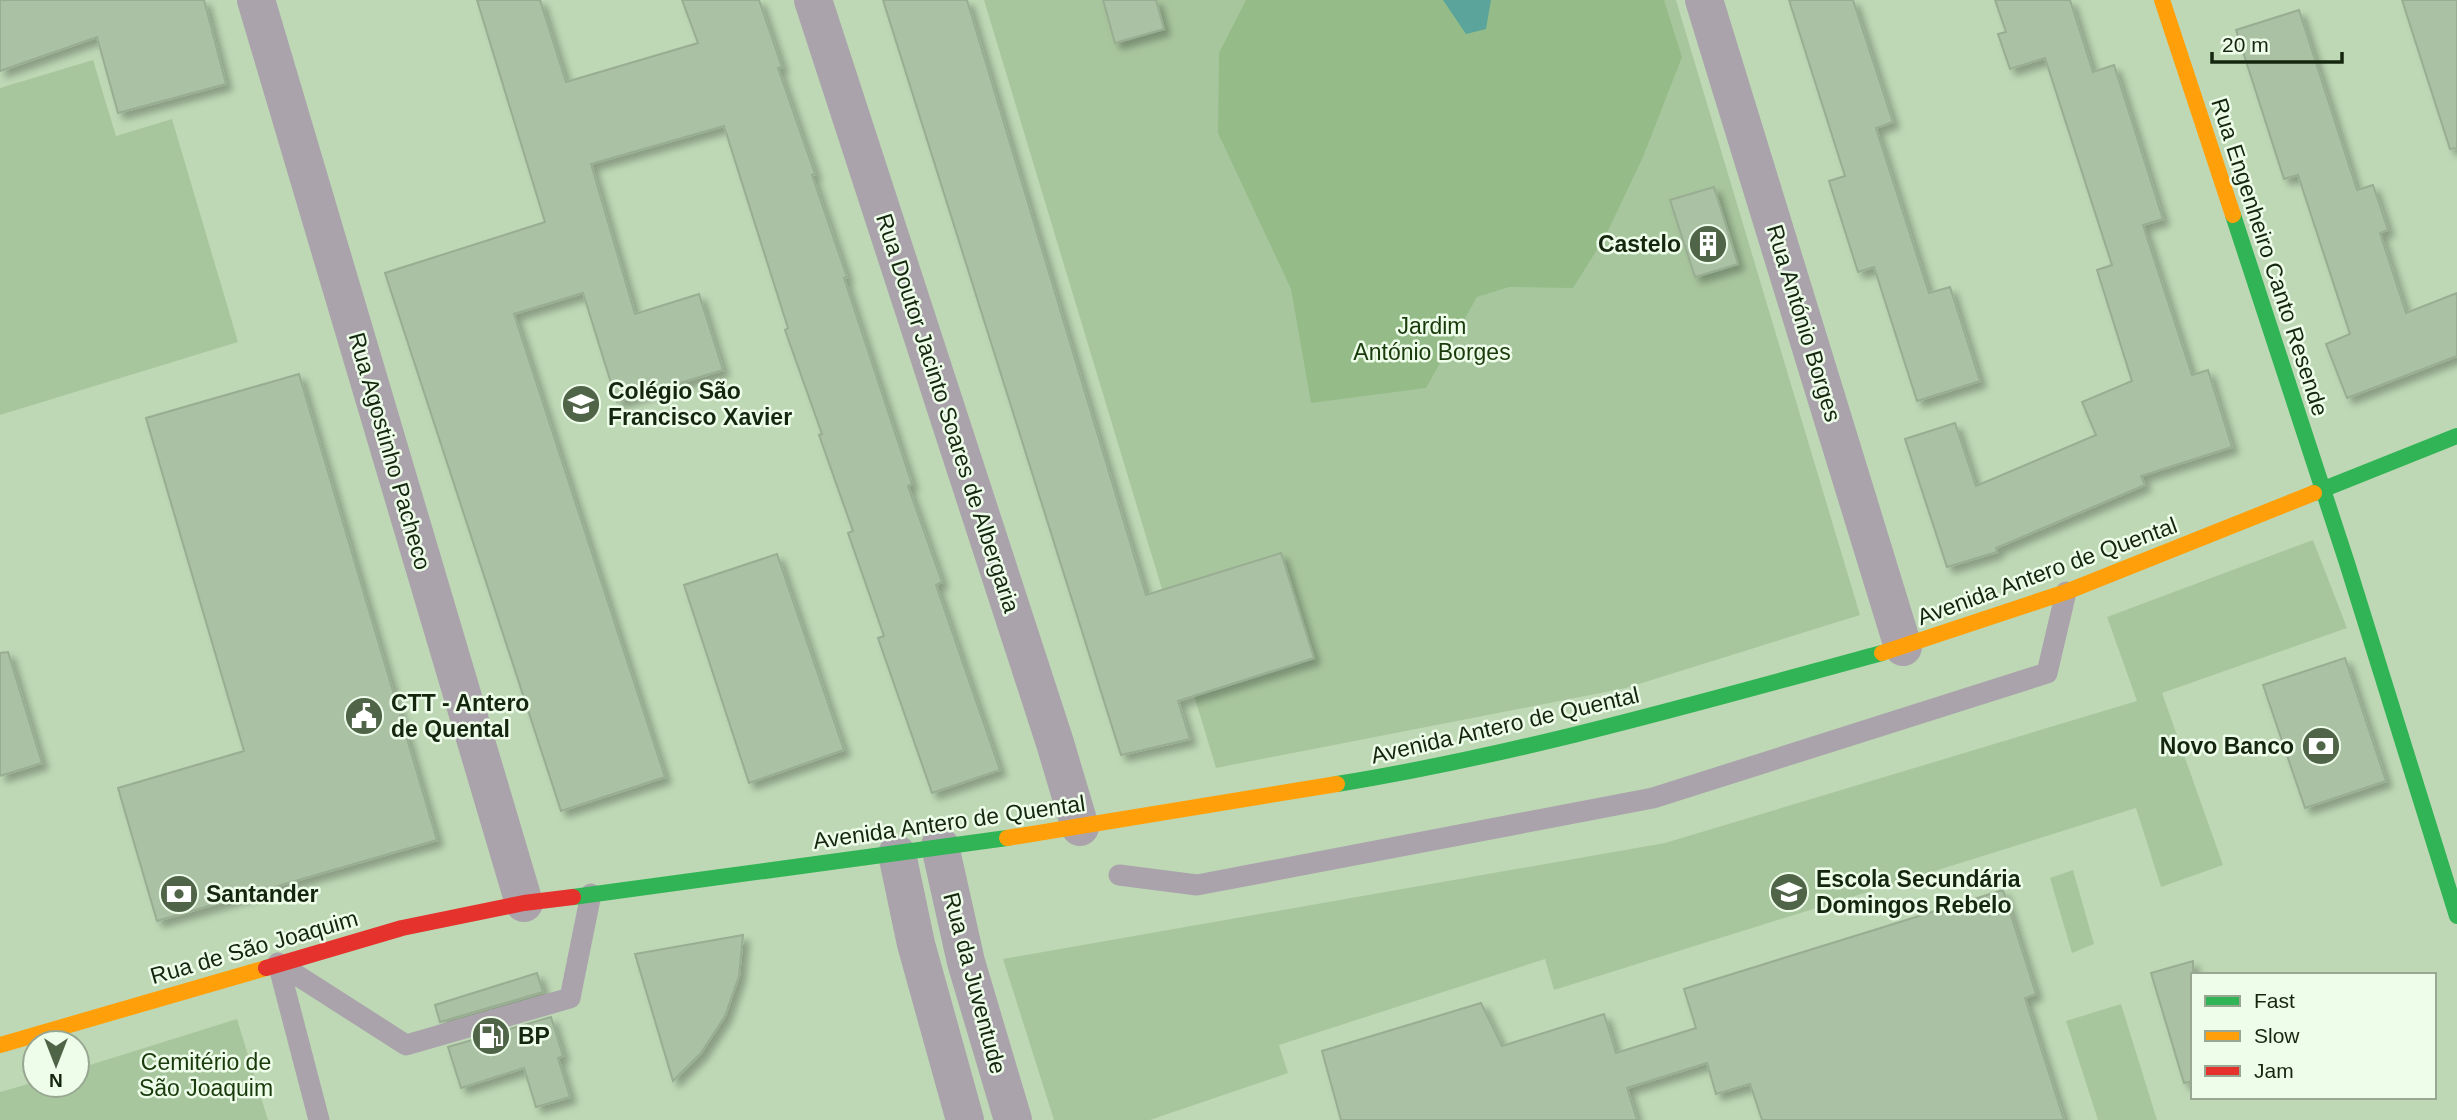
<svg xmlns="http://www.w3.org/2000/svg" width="2457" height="1120" viewBox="0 0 2457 1120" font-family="Arial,sans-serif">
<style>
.green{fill:#a8c69e}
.forest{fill:#95bc88}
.water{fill:#5aa49c}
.building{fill:#abc1a3;stroke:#99ad92;stroke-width:2;filter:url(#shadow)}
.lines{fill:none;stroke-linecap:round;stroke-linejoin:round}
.lane{stroke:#aaa3ab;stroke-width:21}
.street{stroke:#aaa3ab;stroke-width:38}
.fast{stroke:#30b455;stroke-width:16}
.slow{stroke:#ff9f0a;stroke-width:16}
.jam{stroke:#e5322d;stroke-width:16}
.labels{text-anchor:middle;stroke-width:5;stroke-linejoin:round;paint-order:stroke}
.poi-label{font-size:23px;font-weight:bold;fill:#14270e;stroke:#eefdea;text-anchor:start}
.street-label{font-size:23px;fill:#14270e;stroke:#eefdea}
.park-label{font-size:23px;fill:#193a0b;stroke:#eefdea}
</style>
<defs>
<filter id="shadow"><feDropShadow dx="6" dy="6" stdDeviation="3.5" flood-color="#0004"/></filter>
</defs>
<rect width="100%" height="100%" fill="#bed8b5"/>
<path class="green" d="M984,0H1676L1860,615L1626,688L1216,768Z
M93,60L116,136L172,119L238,342L0,415V88Z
M2313,540L2347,628L2162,693L2223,865L2161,887L2136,808L1554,990L1545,959L1279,1045L1288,1073L1150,1120H1054L1003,959L1665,843L2137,701L2107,617Z
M2073,870L2094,944L2072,953L2050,878Z
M2121,1004L2157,1120H2098L2066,1021Z
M237,1019L268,1120H0V1092L35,1082V1085H77V1069Z"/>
<path class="forest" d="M1246,0H1664L1682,57L1643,157L1605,237L1573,288L1509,287L1477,297L1426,388L1311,403L1291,289L1218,133L1219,53Z"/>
<path class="water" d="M1443,0H1491L1486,29L1466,34Z"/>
<path class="building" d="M0,0H204L226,84L118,113L97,37L0,71Z
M477,0H540L566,82L698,43L682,0H759L782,67L778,68L815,174L812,175L847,277L844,278L912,484L908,486L942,582L936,585L1000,770L932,793L878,638L884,636L848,533L853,531L819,435L822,434L785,330L788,328L724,126L591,164L635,314L699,294L723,370L617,402L583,293L514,314L665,777L561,811L385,273L545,222Z
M883,0H967L1146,595L1281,553L1314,658L1178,701L1190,739L1121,755Z
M1103,0H1156L1164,29L1115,43Z
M1789,0H1853L1893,122L1876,128L1929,293L1950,287L1980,381L1917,401L1874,267L1858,272L1829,181L1845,176Z
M1995,0H2070L2093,72L2114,65L2163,219L2143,225L2192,375L2208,370L2232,447L2141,476L2145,485L1996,548L1997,552L1947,567L1905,439L1955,423L1976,486L2096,435L2082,402L2132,381L2097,270L2112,265L2045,58L2010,69L1998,34L2006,32Z
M2402,0H2457V148L2450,149Z
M2299,10L2357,190L2373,185L2388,230L2380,233L2406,313L2457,293V356L2347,398L2326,344L2350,334L2298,175L2284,179L2236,30Z
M1714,187L1738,264L1695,277L1670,200Z
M299,374L437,840L157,921L118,788L244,751L146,418Z
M777,554L844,750L749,783L684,585Z
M8,652L42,763L0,776V653Z
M2345,658L2386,781L2305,808L2263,685Z
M2003,890L2036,994L2025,998L2064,1120H1762L1750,1084L1716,1094L1707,1063L1627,1088L1637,1120H1341L1322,1051L1481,1003L1502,1046L1604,1014L1616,1053L1696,1028L1684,989Z
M743,935L739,976L725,1016L701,1053L673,1081L635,954Z
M2193,961V1081L2184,1083L2151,973Z
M537,973L543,992L440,1022L435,1005Z
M551,1017L563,1056L558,1058L570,1097L536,1107L524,1068L461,1088L448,1047Z"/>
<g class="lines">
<path class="lane" d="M1119,875L1197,885L1653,798L2047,673L2066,592
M278,963L406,1045L570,998L591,894
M278,963L319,1120"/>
<path class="street" d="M256,0L524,903
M813,0L1055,743L1080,827
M1704,0L1903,647
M940,846L966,962L1013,1120
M897,854L916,944L965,1120"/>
<path class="fast" d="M2233,215L2347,563L2457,916
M2314,493L2457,436
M1337,784C1522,754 1701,702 1882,653
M573,897L1007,838"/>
<path class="slow" d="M2162,0L2233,215
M1882,653L2066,592L2314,493
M1007,838L1337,784
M0,1045L266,968"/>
<path class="jam" d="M266,968L402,928L524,903L573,897"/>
</g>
<defs>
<g id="building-disc" transform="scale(2.0125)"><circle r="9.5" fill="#506548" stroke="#eefdea"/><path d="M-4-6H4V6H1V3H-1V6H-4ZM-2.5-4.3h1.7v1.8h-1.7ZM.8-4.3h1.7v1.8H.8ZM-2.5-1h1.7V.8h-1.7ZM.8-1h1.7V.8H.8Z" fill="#fff"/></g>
<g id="school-disc" transform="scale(2.0125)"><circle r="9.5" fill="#506548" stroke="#eefdea"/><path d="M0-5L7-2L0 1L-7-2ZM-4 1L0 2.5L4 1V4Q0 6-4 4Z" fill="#fff"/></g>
<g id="civic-disc" transform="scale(2.0125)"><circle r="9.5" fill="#506548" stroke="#eefdea"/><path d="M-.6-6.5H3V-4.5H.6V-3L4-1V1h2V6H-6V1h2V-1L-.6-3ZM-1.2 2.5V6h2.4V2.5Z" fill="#fff"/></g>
<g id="bank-disc" transform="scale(2.0125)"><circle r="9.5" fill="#506548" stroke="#eefdea"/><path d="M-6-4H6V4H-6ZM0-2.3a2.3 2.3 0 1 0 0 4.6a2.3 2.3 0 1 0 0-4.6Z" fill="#fff"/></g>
<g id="fuel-disc" transform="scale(2.0125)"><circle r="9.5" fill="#506548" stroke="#eefdea"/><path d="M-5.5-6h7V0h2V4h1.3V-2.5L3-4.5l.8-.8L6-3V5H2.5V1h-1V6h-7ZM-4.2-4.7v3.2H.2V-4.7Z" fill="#fff"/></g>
</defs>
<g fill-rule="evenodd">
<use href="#building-disc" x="1708" y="244"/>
<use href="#school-disc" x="581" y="404"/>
<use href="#civic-disc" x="364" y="716"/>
<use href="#bank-disc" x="2321" y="746"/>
<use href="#school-disc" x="1789" y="892"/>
<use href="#bank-disc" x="179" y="894"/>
<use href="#fuel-disc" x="491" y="1036"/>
</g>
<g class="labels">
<g class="poi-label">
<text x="1681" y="252" text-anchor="end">Castelo</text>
<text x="608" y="399">Colégio São<tspan x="608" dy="26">Francisco Xavier</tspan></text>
<text x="391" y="711">CTT - Antero<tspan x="391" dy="26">de Quental</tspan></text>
<text x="2294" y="754" text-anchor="end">Novo Banco</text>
<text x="1816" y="887">Escola Secundária<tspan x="1816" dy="26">Domingos Rebelo</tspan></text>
<text x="206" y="902">Santander</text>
<text x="518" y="1044">BP</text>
</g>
<g class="street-label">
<text transform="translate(2270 257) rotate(72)" y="8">Rua Engenheiro Canto Resende</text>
<text transform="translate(1804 323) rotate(73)" y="8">Rua António Borges</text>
<text transform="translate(948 413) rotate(72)" y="8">Rua Doutor Jacinto Soares de Albergaria</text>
<text transform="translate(390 451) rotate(74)" y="8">Rua Agostinho Pacheco</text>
<text transform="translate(2047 571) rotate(-20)" y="8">Avenida Antero de Quental</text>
<text transform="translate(1505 725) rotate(-13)" y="8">Avenida Antero de Quental</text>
<text transform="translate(949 822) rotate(-8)" y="8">Avenida Antero de Quental</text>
<text transform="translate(254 947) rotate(-16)" y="8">Rua de São Joaquim</text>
<text transform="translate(975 983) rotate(75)" y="8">Rua da Juventude</text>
</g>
<g class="park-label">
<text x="1432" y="334">Jardim<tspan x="1432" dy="26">António Borges</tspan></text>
<text x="206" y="1070">Cemitério de<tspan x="206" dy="26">São Joaquim</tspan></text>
</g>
</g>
<rect x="2191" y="973" width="245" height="126" fill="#eefdea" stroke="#97a792" stroke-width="2"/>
<rect x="2205" y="996" width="35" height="10" fill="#30b455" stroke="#97a792" stroke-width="2"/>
<text x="2254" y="1008" font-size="21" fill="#14270e">Fast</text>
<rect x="2205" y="1031" width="35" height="10" fill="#ff9f0a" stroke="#97a792" stroke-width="2"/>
<text x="2254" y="1043" font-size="21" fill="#14270e">Slow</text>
<rect x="2205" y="1066" width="35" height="10" fill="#e5322d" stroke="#97a792" stroke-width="2"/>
<text x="2254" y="1078" font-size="21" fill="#14270e">Jam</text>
<g transform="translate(56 1064) rotate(180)"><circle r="33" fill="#eefdea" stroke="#97a792" stroke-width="2"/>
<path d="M0-5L12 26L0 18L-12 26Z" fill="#506548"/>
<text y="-10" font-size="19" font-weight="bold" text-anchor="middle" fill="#14270e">N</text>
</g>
<path d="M2212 52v10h130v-10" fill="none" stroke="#14270e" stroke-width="3.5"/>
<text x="2222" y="52" font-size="21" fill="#14270e" stroke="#eefdea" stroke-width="5" paint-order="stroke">20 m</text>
</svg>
